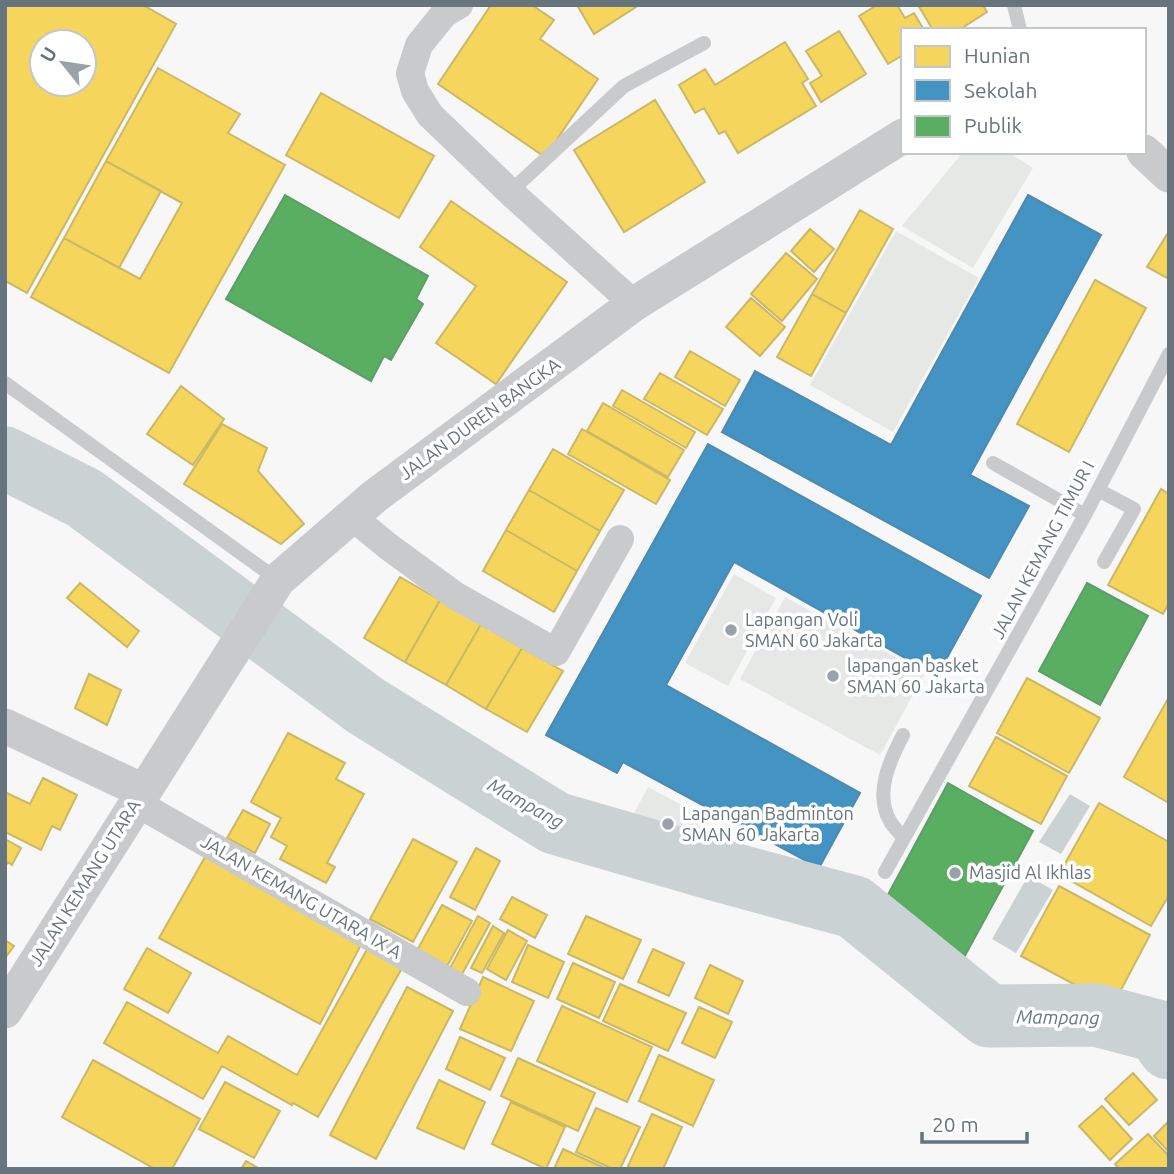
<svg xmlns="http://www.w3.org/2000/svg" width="1174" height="1174" viewBox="0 0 1174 1174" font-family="Ubuntu,sans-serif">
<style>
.green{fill:#e6e8e5}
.water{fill:#cad2d4}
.homes{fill:#f6d55c;stroke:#cbb866;stroke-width:2;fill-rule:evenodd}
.schools{fill:#4393c3;stroke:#4e8aae;stroke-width:2}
.public{fill:#5aae61;stroke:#5e9d69;stroke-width:2}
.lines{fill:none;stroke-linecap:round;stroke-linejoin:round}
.river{stroke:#cad2d4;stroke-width:63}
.service{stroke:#c8cacb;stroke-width:14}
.minor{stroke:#c8cacb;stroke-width:28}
.tertiary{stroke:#c8cacb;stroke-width:35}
.poi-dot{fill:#99a2a8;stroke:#fff;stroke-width:2.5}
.labels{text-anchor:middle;stroke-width:7;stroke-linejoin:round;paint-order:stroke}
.street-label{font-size:18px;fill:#66747d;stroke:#fff}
.poi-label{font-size:18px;fill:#66747d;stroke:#fff;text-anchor:start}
.water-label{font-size:19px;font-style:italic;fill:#67797f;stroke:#fff}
</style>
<rect width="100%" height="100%" fill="#f7f7f7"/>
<path class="green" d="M963,152H1008L1033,168L973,268L902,226Z
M896,231L979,278L893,432L810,385Z
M734,574L776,598L728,686L685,663Z
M785,597L925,673L880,755L740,679Z
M648,787L710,820L689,861L626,828Z"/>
<path class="water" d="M1070,794L1090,806L1061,854L1039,842Z
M1028,876L1053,890L1016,953L992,939Z"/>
<path class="homes" d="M5,5H143L176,24L27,293L5,281ZM42,42H84V84H42Z
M491,5H532L554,20L540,39L598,79L545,157L438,84Z
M577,5H639L594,34Z
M877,5H897L905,18L914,13L924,30H903V55L888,64L859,16Z
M918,5H983L987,12L959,30H933Z
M839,31L866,74L821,102L810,83L822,76L806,51Z
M785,42L808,79L802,83L816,106L738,153L725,131L719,134L704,108L695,113L679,85L705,69L715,85Z
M158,68L240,114L228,133L285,165L169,373L31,297L64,238L140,279L182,203L106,161Z
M321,93L434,156L399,218L286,155Z
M655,100L705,182L624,232L574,150Z
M106,161L161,191L119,268L64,238Z
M451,201L567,282L496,384L436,343L476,286L420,247Z
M860,210L893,229L846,313L812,294Z
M810,229L834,249L814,272L791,251Z
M1169,231V279L1147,267Z
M786,253L817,279L782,321L751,294Z
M1095,280L1146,308L1069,452L1017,424Z
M812,294L846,313L811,376L777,357Z
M751,298L785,327L760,356L726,327Z
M690,351L740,380L725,406L675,377Z
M660,373L723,409L707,435L644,399Z
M181,386L224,419L193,465L147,434Z
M622,390L695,432L686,448L613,406Z
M603,403L684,450L668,477L587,431Z
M222,424L267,448L258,471L304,524L281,544L184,484Z
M582,429L670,480L656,504L568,454Z
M553,449L624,490L600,531L529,490Z
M1161,489L1169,494V603L1163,614L1108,585Z
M529,490L600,531L577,571L506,530Z
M506,530L577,571L554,612L483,571Z
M400,577L440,600L405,662L364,638Z
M80,583L139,631L127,647L67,598Z
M440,600L481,624L446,685L405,662Z
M481,624L522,648L486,709L446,685Z
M522,648L563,671L527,732L486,709Z
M89,674L121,690L107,725L75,708Z
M1027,678L1100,718L1069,773L997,733Z
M1169,697V803L1124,777Z
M288,733L345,763L336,779L364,794L327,863L335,867L326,883L280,859L287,846L271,837L281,818L251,802Z
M996,737L1067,776L1041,824L969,786Z
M43,778L77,795L60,830L52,826L41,850L5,832V792L30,804Z
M1099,803L1169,842V895L1151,926L1059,874Z
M243,810L270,824L255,853L227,838Z
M5,839L21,848L12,865L8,862L5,867Z
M413,839L457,862L413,942L370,919Z
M210,848L365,937L320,1024L159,938Z
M476,848L500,861L475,910L450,897Z
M1059,886L1150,935L1113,1005L1021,956Z
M512,897L547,915L535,938L500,919Z
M442,905L472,921L445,970L415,954Z
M478,916L490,923L461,976L449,970Z
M586,916L641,940L623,979L568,954Z
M493,926L504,933L482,973L471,968Z
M508,930L527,941L506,980L487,969Z
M5,940L14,946L5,958Z
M370,944L405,963L318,1117L293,1103L292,1105L222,1066L203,1099L104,1043L127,1002L218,1053L228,1036L297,1075Z
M528,945L564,962L548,998L512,982Z
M147,948L191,973L168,1013L124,989Z
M653,949L684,963L669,996L638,982Z
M573,963L615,982L599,1018L557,999Z
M710,965L743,981L728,1014L695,998Z
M483,977L534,1001L511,1051L460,1029Z
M620,984L686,1013L668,1051L603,1021Z
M407,987L453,1011L376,1159L330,1135Z
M562,1006L652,1047L627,1102L537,1061Z
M699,1007L732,1022L715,1058L682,1043Z
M460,1037L505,1058L490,1090L446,1069Z
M659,1055L714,1080L693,1126L639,1101Z
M518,1058L595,1093L578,1131L501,1096Z
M93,1060L200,1119L172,1169H155L62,1117Z
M1133,1073L1157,1100L1129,1125L1105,1099Z
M439,1080L485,1102L464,1149L417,1128Z
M225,1082L280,1111L254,1158L199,1129Z
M511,1102L565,1127L546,1169L492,1144Z
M1102,1106L1132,1139L1110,1160L1079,1126Z
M596,1108L640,1127L620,1169H613L576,1152Z
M652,1114L682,1127L663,1169H633L628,1166Z
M1167,1123L1169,1125V1152L1154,1136Z
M1148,1134L1169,1156V1169H1119L1115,1164Z
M563,1149L607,1169H554Z
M246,1161L260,1169H241Z"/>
<path class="schools" d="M1028,195L1101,235L970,475L1029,506L989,578L722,432L755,371L891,445Z
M708,444L981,596L937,676L734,562L666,685L860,793L819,868L623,762L617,773L546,735Z"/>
<path class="public" d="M285,195L428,276L416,299L423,304L391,360L384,356L371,381L226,299Z
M1087,583L1148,616L1100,705L1039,671Z
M948,783L1033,831L961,963L877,915Z"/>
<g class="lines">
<path class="river" d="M5,458L84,498L366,706L555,823L714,869L854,907L989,1016L1096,1015L1157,1031L1169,1048"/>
<path class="service" d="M1014,5L1020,30
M510,192L624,86L704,43
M5,383L278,580
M993,463L1085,515
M1098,490L1134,509L1104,562
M903,735C890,760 874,793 890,821C893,827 900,833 904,838
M885,872L1085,515L1169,354"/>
<path class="minor" d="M459,5L444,14L419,45L410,73L415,91L430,115L510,192L634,304
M351,516L389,547L456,596L556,652L620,539
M135,802L467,992"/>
<path class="tertiary" d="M1144,152L1169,175
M5,726L143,791
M5,1011L278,580L375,496L634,304L903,136"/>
</g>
<g class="poi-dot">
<circle cx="731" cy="630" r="7"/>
<circle cx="833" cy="676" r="7"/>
<circle cx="668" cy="824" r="7"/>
<circle cx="955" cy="873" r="7"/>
</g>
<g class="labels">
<g class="street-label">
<text transform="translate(480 419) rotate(-36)" y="6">JALAN DUREN BANGKA</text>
<text transform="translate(1043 550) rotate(-62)" y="6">JALAN KEMANG TIMUR I</text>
<text transform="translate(85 883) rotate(-58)" y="6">JALAN KEMANG UTARA</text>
<text transform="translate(301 897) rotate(30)" y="6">JALAN KEMANG UTARA IX A</text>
</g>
<g class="poi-label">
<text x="745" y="626">Lapangan Voli<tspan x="745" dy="21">SMAN 60 Jakarta</tspan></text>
<text x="847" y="672">lapangan basket<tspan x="847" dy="21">SMAN 60 Jakarta</tspan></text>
<text x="682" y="820">Lapangan Badminton<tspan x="682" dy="21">SMAN 60 Jakarta</tspan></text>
<text x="969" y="879">Masjid Al Ikhlas</text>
</g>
<g class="water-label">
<text transform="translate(526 803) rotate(29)" y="7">Mampang</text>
<text transform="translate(1058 1017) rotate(1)" y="7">Mampang</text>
</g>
</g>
<rect width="1174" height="1174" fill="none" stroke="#66747d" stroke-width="14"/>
<rect x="901" y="28" width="245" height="126" fill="#ffffff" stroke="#c2c7cb" stroke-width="2"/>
<rect x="915" y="46" width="35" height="21" fill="#f6d55c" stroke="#c2c7cb" stroke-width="2"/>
<text x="964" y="63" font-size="21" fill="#66747d">Hunian</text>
<rect x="915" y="80" width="35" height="21" fill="#4393c3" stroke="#c2c7cb" stroke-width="2"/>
<text x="964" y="98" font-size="21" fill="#66747d">Sekolah</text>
<rect x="915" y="116" width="35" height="21" fill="#5aae61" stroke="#c2c7cb" stroke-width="2"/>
<text x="964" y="133" font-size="21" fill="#66747d">Publik</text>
<g transform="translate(63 63) rotate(300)"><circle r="33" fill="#ffffff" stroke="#c2c7cb" stroke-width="2"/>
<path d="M0-5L12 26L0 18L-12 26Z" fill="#99a2a8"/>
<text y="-10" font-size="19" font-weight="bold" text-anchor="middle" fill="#66747d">U</text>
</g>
<path d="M922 1132v10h105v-10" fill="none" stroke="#66747d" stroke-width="3.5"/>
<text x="932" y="1132" font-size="21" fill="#66747d" stroke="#ffffff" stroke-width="5" paint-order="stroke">20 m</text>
</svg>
